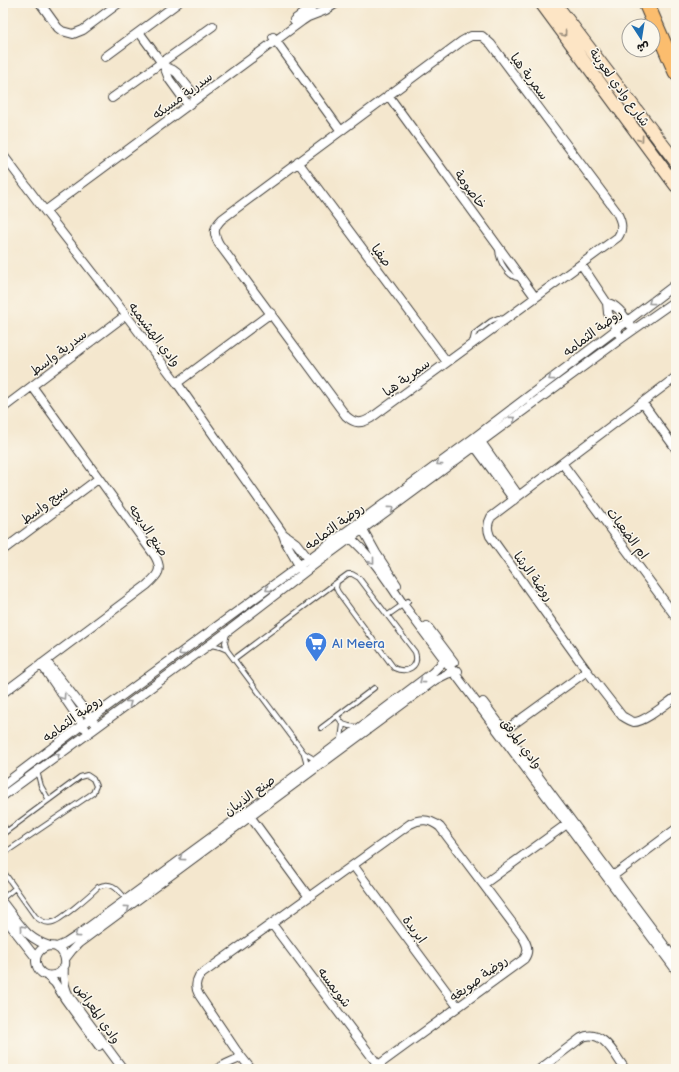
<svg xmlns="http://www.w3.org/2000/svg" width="679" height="1072" viewBox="0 0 679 1072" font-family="'Balsamiq Sans','Playpen Sans Arabic',sans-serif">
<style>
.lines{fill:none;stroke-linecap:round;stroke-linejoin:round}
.lane-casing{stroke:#3c3a37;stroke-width:6}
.street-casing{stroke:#3c3a37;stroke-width:10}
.secondary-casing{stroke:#3c3a37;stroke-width:14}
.highway-casing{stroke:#3c3a37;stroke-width:17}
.lane{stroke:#fff;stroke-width:4}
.street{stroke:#fff;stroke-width:8}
.secondary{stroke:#fde5c5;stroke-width:12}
.highway{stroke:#fbbd6e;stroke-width:15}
.oneway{stroke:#988b79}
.oneway2{stroke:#999}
.labels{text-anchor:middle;stroke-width:3;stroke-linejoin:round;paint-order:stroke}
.street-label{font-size:13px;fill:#1c1c1c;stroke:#fbf7ec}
.shop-label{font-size:13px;fill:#366cbe;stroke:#fbf7ec;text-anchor:start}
</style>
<rect width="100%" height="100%" fill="#fbf7ec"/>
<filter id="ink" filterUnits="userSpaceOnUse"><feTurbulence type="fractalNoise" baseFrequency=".025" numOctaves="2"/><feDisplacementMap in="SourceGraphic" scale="8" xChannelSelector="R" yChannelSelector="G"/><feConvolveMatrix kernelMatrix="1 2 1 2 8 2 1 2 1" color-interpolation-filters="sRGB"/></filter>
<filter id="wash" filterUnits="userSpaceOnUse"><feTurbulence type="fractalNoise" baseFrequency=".012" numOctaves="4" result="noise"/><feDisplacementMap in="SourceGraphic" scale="16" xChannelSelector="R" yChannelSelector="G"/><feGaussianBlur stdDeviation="0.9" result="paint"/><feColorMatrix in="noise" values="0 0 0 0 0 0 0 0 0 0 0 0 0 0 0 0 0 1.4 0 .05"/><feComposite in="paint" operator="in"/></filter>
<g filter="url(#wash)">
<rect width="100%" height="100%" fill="#f4e7ce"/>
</g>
<g filter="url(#ink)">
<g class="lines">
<g class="lane-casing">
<path id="lane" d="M498,249C498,260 509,280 521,278
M472,343L474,334L491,321L498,318L505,319
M348,574H352L359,578L415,652C420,667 407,674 394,668L338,592L336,588L337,582Z
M388,615L408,601
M227,633L225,643L227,650L304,753L314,759H317
M211,645L220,647L227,650
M234,659L337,582
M337,716L343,724L341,739
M343,724L349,726L358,727
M321,728L374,688
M304,754L306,761V768
M37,771L41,786L49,800
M3,825L7,831
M3,834L80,777L87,775L93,779L96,786L93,793L3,854
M3,871L35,916C40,921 46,924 53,922C60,921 91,894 98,887C112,880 118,890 126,899
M3,898L15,888"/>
</g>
<g class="street-casing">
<path id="street" d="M40,3L58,28L62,31L73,34L83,30L119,3
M294,20L317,3
M139,32L164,66L169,79L188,105
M471,36H482L491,44L616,211C621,220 624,228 618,237L371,418C361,424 355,424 346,416L219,244C213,233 213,228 222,219L462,41Z
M273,37L341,131
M105,57L178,3
M164,66L173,70L177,73L197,98
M388,95L535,297
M112,98L213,26
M3,155L45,211L126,315L177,383L282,532L286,543L301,569
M298,162L447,362
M45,211L302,21L308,17L326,10L337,3
M581,264L607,303L608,313L618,333
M607,303C618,305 624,316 630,325
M676,377L562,463L491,517C487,524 487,529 490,536L587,671L622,716C626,718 629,721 634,722C645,722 667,703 676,697
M177,383L271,313
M642,402L676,449
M3,408L126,315
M479,439L519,496
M473,444L514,500
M562,463L676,617
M361,526L376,553L397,585
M282,533L296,543L312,563
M348,536C371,555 387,580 403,604L676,970
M3,550L98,479
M427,626L454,662
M46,661L94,722
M41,664L85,728
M3,693L147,585C158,575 163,570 155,556L32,386
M483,702L676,961
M500,734L587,671
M3,785L82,725L471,440L676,284
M3,796L228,631L314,565L622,338L676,300
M247,812L309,897
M353,865L458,1007
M609,879L676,829
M484,884L571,821
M3,903C11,913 19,925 28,934C34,939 43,944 50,946C54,947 51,945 56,947C63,950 66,958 65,965C63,970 59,974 54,975C34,980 28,949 50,946
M3,916L36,958
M272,924L378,1065
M57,947L66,943L75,937L306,768L432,673L441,664L446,655
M65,959L72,950L79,943L435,680L447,674L458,671
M64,967C63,978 64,987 69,996L123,1069
M46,975L55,983L65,999L99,1046
M218,1069C225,1063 233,1062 241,1057
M251,1069L236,1050L199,995C195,988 195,983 199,976L410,824C421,818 430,819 440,827L522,936C527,944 530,951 524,959L373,1069
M540,1069L581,1038C602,1027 615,1055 625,1069"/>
</g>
<g class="secondary-casing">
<path id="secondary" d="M541,3L676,186
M555,3L676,162"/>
</g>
<g class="highway-casing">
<path id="highway" d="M646,3L676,72"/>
</g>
<use href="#lane" class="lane"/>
<use href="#street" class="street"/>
<use href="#secondary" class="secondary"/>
<use href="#highway" class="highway"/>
</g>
<defs><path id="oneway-chevron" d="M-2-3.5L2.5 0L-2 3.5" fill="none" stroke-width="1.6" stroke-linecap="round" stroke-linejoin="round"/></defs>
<g class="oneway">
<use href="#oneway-chevron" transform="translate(564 34) rotate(54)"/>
<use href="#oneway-chevron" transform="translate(641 139) rotate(54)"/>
</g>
<g class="oneway2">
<use href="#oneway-chevron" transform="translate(651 302) rotate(143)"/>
<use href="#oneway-chevron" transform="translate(551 378) rotate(143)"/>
<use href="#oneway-chevron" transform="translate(513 419) rotate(-37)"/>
<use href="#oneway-chevron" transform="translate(439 463) rotate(144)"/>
<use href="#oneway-chevron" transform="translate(391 509) rotate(-37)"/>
<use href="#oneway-chevron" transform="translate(372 561) rotate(51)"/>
<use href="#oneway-chevron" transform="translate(268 589) rotate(144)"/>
<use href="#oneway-chevron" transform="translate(181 653) rotate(144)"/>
<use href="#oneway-chevron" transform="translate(422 681) rotate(143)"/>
<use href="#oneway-chevron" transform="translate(63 697) rotate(56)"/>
<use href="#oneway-chevron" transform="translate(129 703) rotate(-36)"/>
<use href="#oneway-chevron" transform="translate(57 756) rotate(-36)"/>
<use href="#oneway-chevron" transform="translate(182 858) rotate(144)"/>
<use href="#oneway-chevron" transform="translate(127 908) rotate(-37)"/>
<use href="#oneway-chevron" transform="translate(23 928) rotate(-130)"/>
<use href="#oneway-chevron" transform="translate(77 935) rotate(144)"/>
</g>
</g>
<defs>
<g id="supermarket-pin" transform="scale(1.15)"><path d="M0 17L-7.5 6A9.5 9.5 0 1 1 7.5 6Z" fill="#3f7fe0" stroke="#fbf7ec"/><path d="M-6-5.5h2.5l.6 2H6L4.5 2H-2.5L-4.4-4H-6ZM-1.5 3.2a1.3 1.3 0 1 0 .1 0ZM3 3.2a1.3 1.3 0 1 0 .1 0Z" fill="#fff"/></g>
</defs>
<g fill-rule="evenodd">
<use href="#supermarket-pin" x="316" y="643"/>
</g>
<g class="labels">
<g class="street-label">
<text transform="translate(530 76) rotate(53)" y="5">سمرية هيا</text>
<text transform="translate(620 87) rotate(54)" y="5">شارع وادي لعوينة</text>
<text transform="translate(182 95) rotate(-36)" y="5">سدرية مسيكه</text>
<text transform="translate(471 189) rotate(54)" y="5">خاصومة</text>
<text transform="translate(382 255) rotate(53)" y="5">صفيا</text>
<text transform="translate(592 332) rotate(-37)" y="5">روضة الثمامه</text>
<text transform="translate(155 334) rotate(53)" y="5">وادي الهشيميه</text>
<text transform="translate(58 352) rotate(-37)" y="5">سدرية واسط</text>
<text transform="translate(406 377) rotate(-36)" y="5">سمرية هيا</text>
<text transform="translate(44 504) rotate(-37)" y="5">سيج واسط</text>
<text transform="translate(334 526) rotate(-36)" y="5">روضة الثمامه</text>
<text transform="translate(149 530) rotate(56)" y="5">صنع الديحه</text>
<text transform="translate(628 533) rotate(53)" y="5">ام الضعيات</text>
<text transform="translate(534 576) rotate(54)" y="5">روضة الرشا</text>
<text transform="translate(72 718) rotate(-36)" y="5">روضة الثمامه</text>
<text transform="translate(522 743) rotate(53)" y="5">وادي المرفق</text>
<text transform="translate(249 795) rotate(-36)" y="5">صنع الذيبان</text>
<text transform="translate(415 929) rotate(54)" y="5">ابريدة</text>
<text transform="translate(478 978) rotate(-36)" y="5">روضة صويغه</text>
<text transform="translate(335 987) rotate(53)" y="5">شويمسه</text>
<text transform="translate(98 1013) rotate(55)" y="5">وادي المعراض</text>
</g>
<g class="shop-label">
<text x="332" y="648">Al Meera</text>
</g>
</g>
<rect width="679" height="1072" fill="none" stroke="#fbf7ec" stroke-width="16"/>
<g transform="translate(641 38) rotate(168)"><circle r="19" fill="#fbf7ec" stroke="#a29f99"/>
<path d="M0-3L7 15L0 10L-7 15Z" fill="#1f6fb2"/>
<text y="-6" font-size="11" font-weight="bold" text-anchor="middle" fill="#1c1c1c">ش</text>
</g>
</svg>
